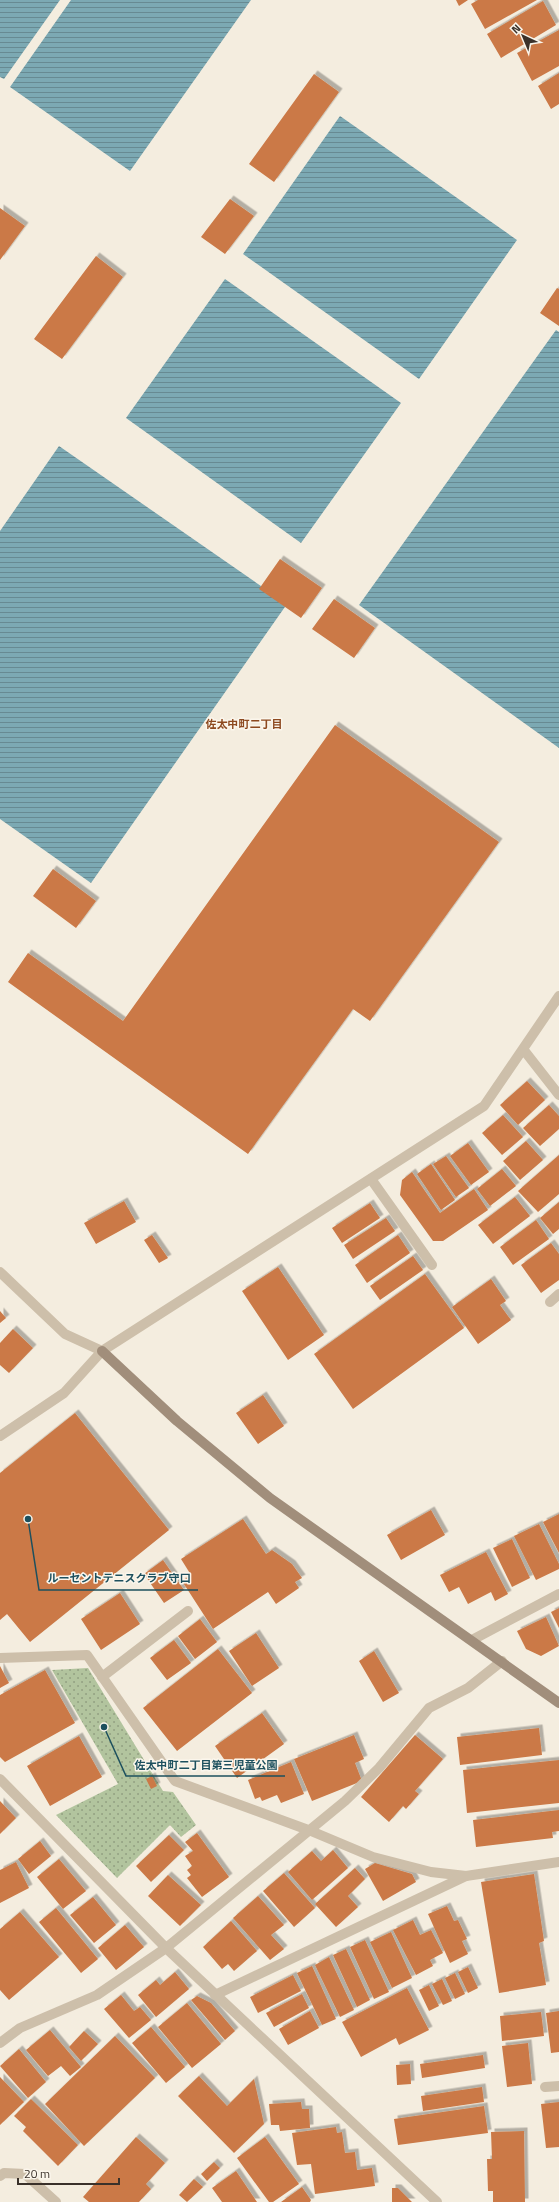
<svg xmlns="http://www.w3.org/2000/svg" width="559" height="2202" viewBox="0 0 559 2202" font-family="'Titillium Web','Noto Sans JP',sans-serif">
<style>
.grass{fill:url(#grass-dots)}
.water{fill:url(#water-rules)}
.building{fill:#cb7946;filter:url(#shadow)}
.lines{fill:none;stroke-linecap:round;stroke-linejoin:round}
.lane{stroke:#cdbfaa;stroke-width:10}
.street{stroke:#cdbfaa;stroke-width:10}
.secondary{stroke:#a18e7b;stroke-width:10}
.labels{text-anchor:middle;stroke-width:3;stroke-linejoin:round;paint-order:stroke}
.neighbourhood-label{font-size:11px;font-weight:bold;fill:#8d491f;stroke:#fbf6ec}
.leader{fill:none;stroke:#1d505e;stroke-width:1.5}
.callout-dot{fill:#1d505e;stroke:#fbf6ec;stroke-width:1.5}
.callout-label{font-size:11px;text-anchor:middle;font-weight:bold;fill:#1d505e;stroke:#fbf6ec;stroke-width:3;stroke-linejoin:round;paint-order:stroke}
</style>
<defs>
<pattern id="grass-dots" width="8" height="8" patternUnits="userSpaceOnUse"><rect width="8" height="8" fill="#b2c49e"/><path d="M2 2h.1M6 6h.1" fill="none" stroke="#92a081" stroke-width="1.8" stroke-linecap="round"/></pattern>
<pattern id="water-rules" width="6" height="5" patternUnits="userSpaceOnUse"><rect width="6" height="5" fill="#7ca9b3"/><path d="M0 2.5h6" fill="none" stroke="#678a92"/></pattern>
<filter id="shadow"><feDropShadow dx="3.5" dy="-3.5" stdDeviation="0" flood-color="#0004"/></filter>
</defs>
<rect width="100%" height="100%" fill="#f4eddf"/>
<path class="grass" d="M88,1668L163,1791L173,1792L196,1825L181,1837L170,1825L117,1878L56,1815L118,1784L52,1670Z"/>
<path class="water" d="M0,0H60L4,79L0,77Z
M71,0H251L130,171L10,87Z
M340,116L517,240L419,379L243,254Z
M225,279L401,403L301,543L126,418Z
M556,330L559,332V748L359,605Z
M59,446L287,604L91,883L0,819V531Z"/>
<path class="building" d="M456,0H468L459,6Z
M478,0H537L485,29L471,4Z
M543,1L556,25L501,58L487,34Z
M559,30V66L532,81L517,53Z
M559,73V104L551,109L538,86Z
M314,74L339,92L274,182L249,164Z
M230,199L254,216L225,254L201,237Z
M0,208L25,226L0,260Z
M96,256L123,277L62,359L34,339Z
M557,288L559,289V326L540,313Z
M280,559L322,588L301,618L259,589Z
M334,599L375,628L354,658L312,629Z
M335,725L499,842L370,1021L353,1009L248,1154L8,982L28,953L123,1021Z
M53,869L96,901L76,928L33,896Z
M527,1081L545,1100L518,1125L500,1105Z
M549,1105L559,1116V1129L540,1146L523,1128Z
M503,1115L523,1137L502,1155L482,1133Z
M526,1141L543,1160L520,1180L503,1161Z
M468,1143L489,1172L471,1185L450,1156Z
M559,1155V1194L538,1212L518,1191Z
M446,1156L469,1188L456,1197L433,1164Z
M431,1164L455,1200L441,1210L417,1174Z
M502,1169L516,1186L490,1206L477,1189Z
M412,1172L440,1213L474,1189L488,1210L443,1241H433L400,1195L402,1180Z
M515,1197L530,1216L493,1244L478,1225Z
M124,1201L136,1222L96,1244L84,1223Z
M559,1202V1229L553,1234L540,1218Z
M370,1203L380,1218L342,1243L332,1228Z
M386,1218L395,1231L353,1259L344,1245Z
M536,1220L549,1239L513,1265L500,1247Z
M152,1235L168,1258L159,1263L144,1240Z
M398,1235L410,1253L367,1283L355,1265Z
M551,1243L559,1254V1280L541,1293L521,1265Z
M413,1256L423,1270L380,1300L370,1286Z
M278,1267L324,1335L288,1360L242,1291Z
M425,1274L464,1328L353,1409L314,1354Z
M491,1279L506,1301L500,1305L511,1320L478,1344L452,1307Z
M0,1311L6,1318L0,1323Z
M13,1329L33,1348L9,1373L0,1365V1343Z
M263,1395L284,1426L258,1444L236,1413Z
M75,1413L169,1530L30,1642L7,1614L0,1620V1473Z
M431,1510L445,1535L401,1560L387,1535Z
M559,1514V1553L543,1522Z
M243,1519L266,1554L272,1550L292,1564L302,1578L295,1582L299,1588L276,1604L268,1592L213,1629L182,1581L191,1575L181,1559Z
M539,1524L559,1564V1569L536,1580L514,1536Z
M512,1539L530,1578L512,1587L493,1548Z
M486,1552L508,1594L495,1601L491,1592L468,1604L459,1587L449,1592L440,1575Z
M163,1560L184,1590L164,1603L144,1574Z
M120,1593L140,1624L101,1650L81,1619Z
M559,1608V1628L551,1612Z
M546,1617L559,1646L541,1656L526,1649L517,1631Z
M200,1619L217,1642L195,1659L178,1636Z
M256,1633L279,1668L252,1686L229,1651Z
M174,1640L191,1663L167,1680L150,1658Z
M218,1649L252,1693L177,1751L143,1708Z
M374,1651L399,1693L383,1702L359,1661Z
M0,1666L9,1683L0,1688Z
M45,1670L75,1723L5,1762L0,1757V1695Z
M262,1713L284,1744L237,1778L215,1746Z
M539,1728L542,1755L460,1765L457,1737Z
M354,1735L364,1759L355,1763L362,1781L312,1801L294,1759Z
M415,1735L443,1759L415,1791L419,1794L406,1809L403,1806L389,1822L361,1797Z
M79,1736L102,1777L50,1806L27,1766Z
M559,1760V1803L467,1813L463,1770Z
M291,1762L304,1794L281,1803L277,1795L262,1801L260,1797L255,1799L248,1780Z
M152,1776L157,1786L151,1789L146,1779Z
M0,1801L16,1818L0,1834Z
M559,1810V1831L552,1832L553,1838L476,1847L473,1820Z
M197,1833L229,1877L202,1897L187,1878L191,1875L187,1870L192,1866L185,1856L193,1851L185,1842Z
M169,1835L184,1850L151,1882L136,1866Z
M40,1841L51,1856L29,1874L18,1859Z
M333,1850L348,1868L312,1900L288,1872L312,1851L321,1861Z
M59,1859L86,1891L63,1909L37,1877Z
M16,1862L29,1888L0,1903V1870Z
M375,1863L412,1874L416,1882L383,1901L365,1869Z
M355,1868L365,1879L348,1896L358,1907L336,1927L315,1904Z
M284,1873L315,1908L294,1927L263,1891Z
M534,1874L544,1941L539,1943L546,1985L499,1993L481,1882Z
M168,1875L201,1905L180,1926L148,1896Z
M258,1896L284,1925L271,1935L284,1949L270,1960L233,1918Z
M93,1897L116,1925L94,1943L70,1915Z
M447,1906L454,1921L458,1920L467,1939L462,1941L468,1954L450,1963L428,1914Z
M56,1908L98,1959L81,1973L39,1922Z
M20,1912L59,1957L9,2000L0,1990V1929Z
M413,1920L420,1935L431,1930L443,1953L430,1960L433,1966L416,1975L393,1930Z
M231,1921L257,1951L234,1971L228,1964L222,1969L203,1947Z
M125,1925L144,1947L116,1970L98,1948Z
M391,1932L412,1978L392,1988L370,1942Z
M365,1940L389,1992L374,1999L350,1947Z
M346,1949L370,2000L357,2007L333,1955Z
M329,1957L354,2010L340,2017L315,1965Z
M312,1966L336,2019L322,2025L297,1973Z
M468,1967L478,1988L468,1993L458,1972Z
M175,1972L189,1989L156,2017L138,1995L156,1980L160,1985Z
M455,1973L465,1994L455,1999L445,1978Z
M293,1975L301,1991L258,2013L250,1997Z
M442,1979L452,2001L443,2005L432,1984Z
M429,1985L439,2006L429,2011L419,1990Z
M407,1988L429,2030L399,2045L396,2038L361,2057L342,2022Z
M302,1994L309,2008L274,2027L266,2013Z
M121,1995L134,2011L140,2007L151,2020L129,2038L104,2009Z
M197,1996L211,2003L235,2031L225,2040L191,2000Z
M187,2003L221,2044L192,2068L158,2027Z
M310,2011L319,2028L288,2045L279,2029Z
M559,2011V2052L551,2053L546,2013Z
M541,2012L544,2036L502,2041L500,2016Z
M151,2027L185,2067L166,2083L132,2043Z
M50,2030L81,2067L70,2076L61,2066L48,2076L26,2050Z
M84,2031L98,2044L81,2061L69,2047Z
M115,2036L155,2078L84,2146L45,2104Z
M528,2043L532,2084L507,2087L502,2046Z
M19,2049L46,2082L28,2098L0,2066Z
M483,2055L485,2068L422,2078L420,2064Z
M410,2064L411,2084L397,2085L396,2065Z
M199,2076L227,2106L254,2079L264,2124L234,2153L178,2096Z
M0,2077L24,2102L0,2125Z
M482,2087L484,2102L423,2111L421,2096Z
M31,2099L78,2145L58,2166L23,2131L26,2127L14,2116Z
M301,2102L302,2109H309L310,2128L280,2131L279,2125H271L269,2104Z
M559,2102V2147L546,2148L541,2104Z
M484,2106L488,2133L398,2145L394,2119Z
M336,2127L337,2133L342,2132L345,2153L355,2152L357,2170L372,2168L375,2186L315,2194L311,2164L297,2165L292,2133Z
M524,2131L525,2202H493V2191H488L487,2159H492L491,2132Z
M136,2137L165,2163L146,2184L151,2189L139,2202H89L83,2197Z
M265,2137L299,2184L273,2202H269L237,2158Z
M214,2162L220,2168L207,2181L201,2174Z
M236,2171L257,2202H222L212,2188Z
M194,2179L203,2187L187,2202L179,2195Z
M302,2187L311,2200L310,2202H281Z
M392,2188H398L412,2202H392Z"/>
<g class="lines">
<path class="lane" d="M371,1179L432,1265
M0,1436L64,1393L102,1351
M102,1677L188,1611
M215,1995L466,1876"/>
<path class="street" d="M523,1049L559,1095
M0,1272L65,1334L102,1351L484,1106L559,996
M550,1302L559,1294
M472,1640L559,1594
M0,1658L87,1655L175,1781L311,1831L373,1857L431,1872L466,1876L559,1862
M0,1779L166,1948L437,2202
M0,2043L20,2028L97,1995L166,1948L345,1801L379,1768L429,1708L468,1688L502,1661
M545,2087L559,2086
M0,2176L4,2173L25,2174L56,2202"/>
<path class="secondary" d="M102,1351L177,1421L270,1498L559,1703"/>
</g>
<g class="labels">
<g class="neighbourhood-label">
<text x="244" y="728">佐太中町二丁目</text>
</g>
</g>
<path class="leader" d="M28 1519L39 1590H198M104 1727L126 1776H285"/>
<g class="callout-dot">
<circle cx="28" cy="1519" r="4"/>
<circle cx="104" cy="1727" r="4"/>
</g>
<g class="callout-label">
<text x="119" y="1582">ルーセントテニスクラブ守口</text>
<text x="206" y="1769">佐太中町二丁目第三児童公園</text>
</g>
<g transform="translate(523 36) rotate(316)" stroke="#fbf6ec" stroke-width="3" paint-order="stroke">
<path d="M0-3L7 15L0 10L-7 15Z" fill="#3a312a"/>
<text y="-6" font-size="11" font-weight="bold" text-anchor="middle" fill="#3a312a">N</text>
</g>
<path d="M18 2178v6h101v-6" fill="none" stroke="#3a312a" stroke-width="2"/>
<text x="24" y="2178" font-size="12" fill="#3a312a" stroke="#fbf6ec" stroke-width="3" paint-order="stroke">20 m</text>
</svg>
